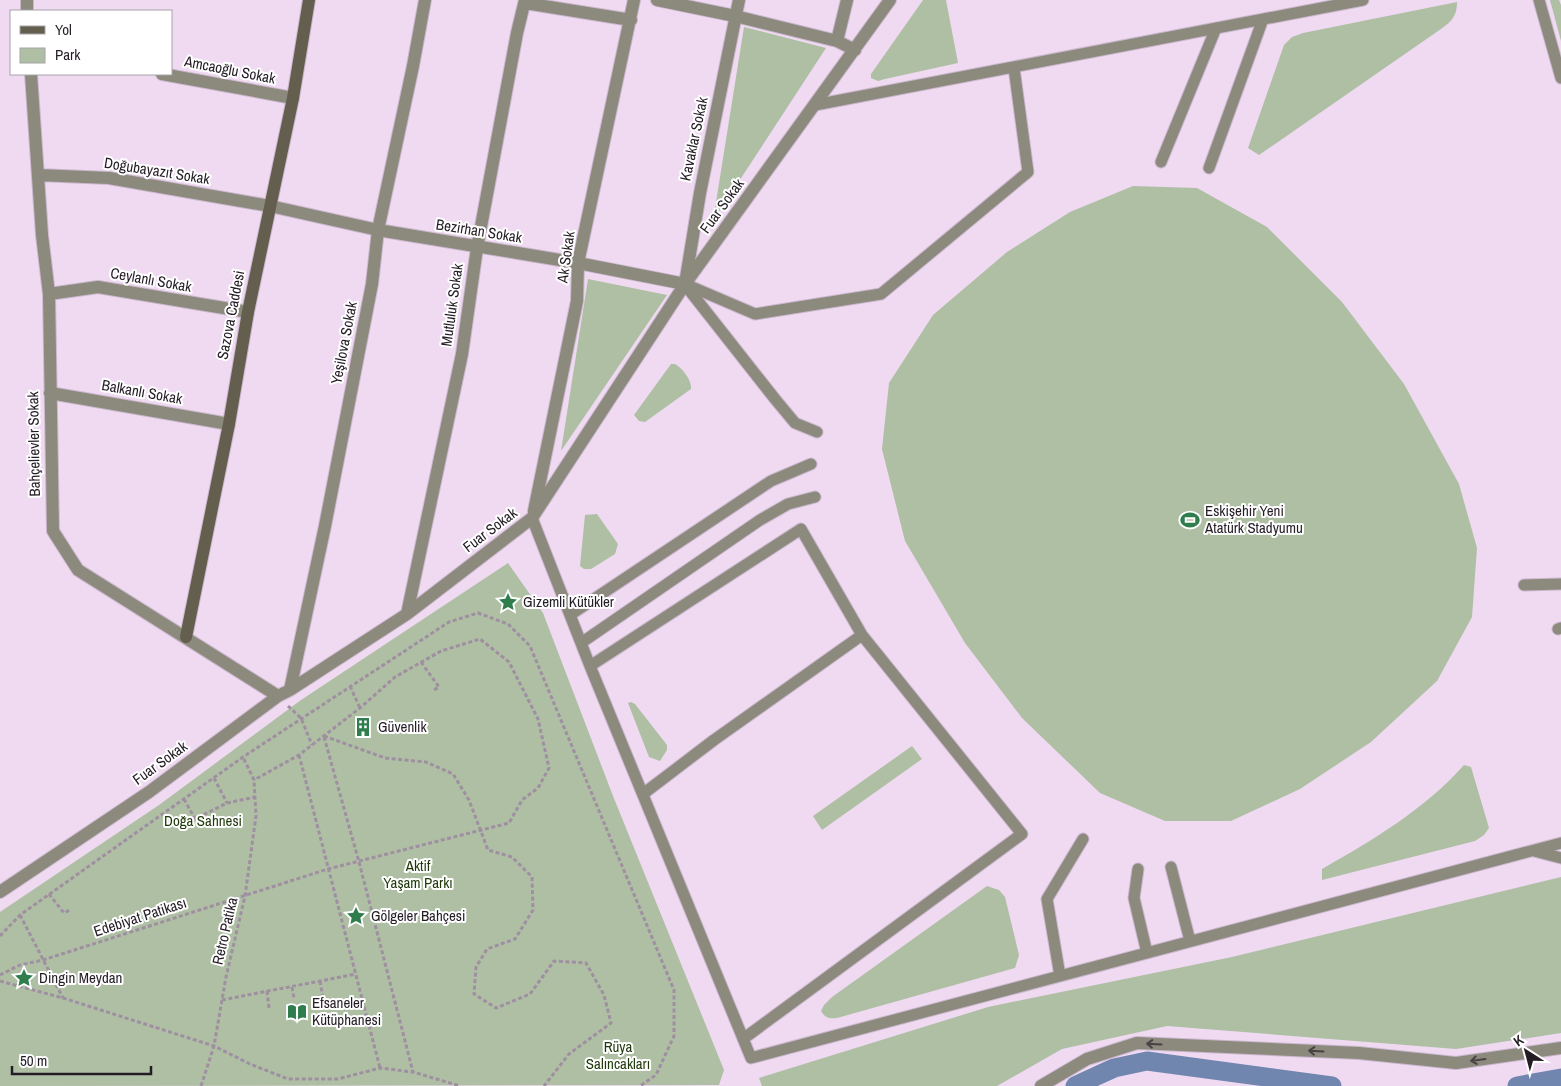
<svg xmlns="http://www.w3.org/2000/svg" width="1561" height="1086" viewBox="0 0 1561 1086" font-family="'Archivo Narrow',sans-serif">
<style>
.green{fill:#aebfa4}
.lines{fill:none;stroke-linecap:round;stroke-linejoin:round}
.canal{stroke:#7186af;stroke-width:19}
.lane-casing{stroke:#cab8cd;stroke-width:13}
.street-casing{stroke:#cab8cd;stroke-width:14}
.secondary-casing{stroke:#cab8cd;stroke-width:14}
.path{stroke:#9f8fa1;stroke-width:3;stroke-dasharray:4 2.5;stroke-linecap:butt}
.lane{stroke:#8c897d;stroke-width:11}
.street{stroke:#8c897d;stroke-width:12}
.secondary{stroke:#635e4e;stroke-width:12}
.oneway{stroke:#484244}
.labels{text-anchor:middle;stroke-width:4;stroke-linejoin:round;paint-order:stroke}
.street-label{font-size:15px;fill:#241c25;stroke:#fff}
.poi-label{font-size:15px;fill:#241c25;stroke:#fff;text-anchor:start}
.park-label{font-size:15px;fill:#1f380a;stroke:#fff}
</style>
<rect width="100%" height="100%" fill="#efdaf2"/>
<path class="green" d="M923,0H946L958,63L885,79L878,81L871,78V74Z
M1550,0H1559L1561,5V41Z
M1457,2C1457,16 1452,21 1441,29L1259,155L1248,148L1284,45L1292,37L1303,33Z
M744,27L826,48L713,221Z
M1133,186L1197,188L1267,227L1342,302L1404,384L1459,484L1477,548L1472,617L1437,681L1371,742L1300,789L1231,821H1165L1100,793L1022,718L965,643L905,541L882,449L889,383L933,315L1007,252L1070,212Z
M588,279L667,295L561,451Z
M671,364H675C682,368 692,380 691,389L645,422L639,421L634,415Z
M597,514L618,544L615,554L591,569H584L580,566L585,515Z
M508,563L543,613L613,796L724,1070L719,1085L0,1086V912L159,805L301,700Z
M631,702L635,704L667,745V750L660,761L649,757L628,703Z
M912,746L922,759L822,830L813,816Z
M1464,765L1471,767L1489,828L1484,835L1475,841L1322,880V869C1373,840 1425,809 1464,765Z
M1561,877V1033L1456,1049L1167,1026L1062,1049L997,1086H762L759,1078L988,1007L1232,957Z
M987,886L999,890L1005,897L1019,955L1015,968L837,1018C829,1019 825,1018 821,1011L824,1005L832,997Z"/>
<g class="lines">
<path class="canal" d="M1075,1086L1114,1068L1147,1061L1332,1086
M1517,1086L1561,1078"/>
<g class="lane-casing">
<path id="lane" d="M1539,0L1561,78
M815,105L1363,0
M1161,162L1216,28
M1209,168L1263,19
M685,284L755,314L881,294L1028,172L1014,68
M686,286L775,399L795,423L817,432
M532,518L590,666L751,1058L1561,843
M1524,585L1561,584
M570,615L771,481L811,464
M1558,629L1561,628
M581,643L760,520L788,504L815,497
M590,666L801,529L862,635L1022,834L743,1039
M643,794L714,740L862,635
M1534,851L1561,858
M1171,867L1190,941
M1138,869L1134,898L1147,953
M1060,976L1047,899L1083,839"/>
</g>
<g class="street-casing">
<path id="street" d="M27,0V11
M657,0L735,16L837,41L855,50
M525,3L631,20
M837,41L847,0
M31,74L42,235L49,294L53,531L78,570L278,696
M162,74L293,98
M38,175L109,178L270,206L378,230L578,263L685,284L700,193L739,0
M49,294L98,287L248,312
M50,393L229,424
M534,511L577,301L578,263L634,0
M407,614L462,354L477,248L517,33L525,0
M290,690L325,526L372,284L378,230L413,66L425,0
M0,892L149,792L278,696L290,690L407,614L532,518L685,284L890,0
M1041,1086L1087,1059L1137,1043L1359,1053L1456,1063L1561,1048"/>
</g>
<g class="secondary-casing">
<path id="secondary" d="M186,637L229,424L248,312L293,98L309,0"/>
</g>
<path class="path" d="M421,662L439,687L432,691
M350,686L360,708
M288,706L301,718L312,745
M324,736L385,758L426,762L453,774L469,800L488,850L512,857L532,877L533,910L515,939L487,949L476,967L474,994L496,1008L530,994L554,961L586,963L604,995L611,1023L569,1054L544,1086
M324,737L359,862L413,1072
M299,755L380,1068
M214,778L227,803
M184,799L195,819L227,803L255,797
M49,894L64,913L70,910
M20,915L63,998
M0,936L20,915L243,757L449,622L478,613L508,624L530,646L674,990V1036L656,1075L640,1086
M0,975L20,965L43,960L328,869L509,823L522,800L538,788L549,768L538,719L509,662L480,639L441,651L395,677L360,708L299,755L254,780
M0,981L63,998L214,1046L250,1064L288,1079H338L380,1068L413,1072L460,1086
M320,981L323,998
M292,987L294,998
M267,991L269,1008
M222,1000L356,974
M201,1086L214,1046L226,977L245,896L256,816L254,780L243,757"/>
<use href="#lane" class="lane"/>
<use href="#street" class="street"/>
<use href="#secondary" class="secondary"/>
</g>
<defs><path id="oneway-shaft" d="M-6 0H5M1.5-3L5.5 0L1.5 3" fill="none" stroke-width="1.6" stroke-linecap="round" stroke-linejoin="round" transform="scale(1.25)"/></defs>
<g class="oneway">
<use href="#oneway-shaft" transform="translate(1154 1044) rotate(-177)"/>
<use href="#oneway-shaft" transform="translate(1316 1051) rotate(-177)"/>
<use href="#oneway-shaft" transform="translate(1478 1060) rotate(172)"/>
</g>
<defs>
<g id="stadium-bare" transform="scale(1.5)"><path d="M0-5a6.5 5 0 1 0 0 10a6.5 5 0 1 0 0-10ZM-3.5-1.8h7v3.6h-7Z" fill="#2f7d4d" stroke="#fff" stroke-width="2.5" paint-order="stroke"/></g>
<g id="sight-bare" transform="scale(1.5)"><path d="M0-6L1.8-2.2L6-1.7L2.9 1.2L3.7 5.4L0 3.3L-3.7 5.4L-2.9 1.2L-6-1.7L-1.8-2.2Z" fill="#2f7d4d" stroke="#fff" stroke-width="2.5" paint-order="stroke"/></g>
<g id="building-bare" transform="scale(1.5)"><path d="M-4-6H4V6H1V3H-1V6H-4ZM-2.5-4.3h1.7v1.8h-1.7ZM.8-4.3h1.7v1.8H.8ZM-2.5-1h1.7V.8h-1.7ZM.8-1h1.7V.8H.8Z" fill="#2f7d4d" stroke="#fff" stroke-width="2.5" paint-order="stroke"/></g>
<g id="library-bare" transform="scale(1.5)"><path d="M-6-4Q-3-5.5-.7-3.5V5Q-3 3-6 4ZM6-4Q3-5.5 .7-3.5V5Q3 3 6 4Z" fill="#2f7d4d" stroke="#fff" stroke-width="2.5" paint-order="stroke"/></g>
</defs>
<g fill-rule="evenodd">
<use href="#stadium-bare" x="1190" y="520"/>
<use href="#sight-bare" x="508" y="602"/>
<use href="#building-bare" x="363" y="727"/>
<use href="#sight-bare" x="356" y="916"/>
<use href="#sight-bare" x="24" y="978"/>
<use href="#library-bare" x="297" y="1012"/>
</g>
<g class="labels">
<g class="street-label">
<text transform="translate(230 70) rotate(11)" y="5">Amcaoğlu Sokak</text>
<text transform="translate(694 139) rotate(-78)" y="5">Kavaklar Sokak</text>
<text transform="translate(157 171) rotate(9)" y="5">Doğubayazıt Sokak</text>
<text transform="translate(722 206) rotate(-54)" y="5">Fuar Sokak</text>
<text transform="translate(479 231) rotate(9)" y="5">Bezirhan Sokak</text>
<text transform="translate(566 257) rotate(-82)" y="5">Ak Sokak</text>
<text transform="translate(151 280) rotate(10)" y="5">Ceylanlı Sokak</text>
<text transform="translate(452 305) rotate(-82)" y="5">Mutluluk Sokak</text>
<text transform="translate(231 315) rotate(-79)" y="5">Sazova Caddesi</text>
<text transform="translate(344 343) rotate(-79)" y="5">Yeşilova Sokak</text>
<text transform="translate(142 392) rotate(10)" y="5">Balkanlı Sokak</text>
<text transform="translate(34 444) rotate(-91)" y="5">Bahçelievler Sokak</text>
<text transform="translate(490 530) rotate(-37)" y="5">Fuar Sokak</text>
<text transform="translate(160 763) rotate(-36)" y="5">Fuar Sokak</text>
<text transform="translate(140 917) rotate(-18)" y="5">Edebiyat Patikası</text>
<text transform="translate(225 931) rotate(-77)" y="5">Retro Patika</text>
</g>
<g class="poi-label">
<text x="1205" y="516">Eskişehir Yeni<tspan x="1205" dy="17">Atatürk Stadyumu</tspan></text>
<text x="523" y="607">Gizemli Kütükler</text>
<text x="378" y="732">Güvenlik</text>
<text x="371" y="921">Gölgeler Bahçesi</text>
<text x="39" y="983">Dingin Meydan</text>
<text x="312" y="1008">Efsaneler<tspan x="312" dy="17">Kütüphanesi</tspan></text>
</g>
<g class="park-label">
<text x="203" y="826">Doğa Sahnesi</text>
<text x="418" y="871">Aktif<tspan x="418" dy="17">Yaşam Parkı</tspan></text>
<text x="618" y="1052">Rüya<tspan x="618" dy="17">Salıncakları</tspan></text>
</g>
</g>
<rect x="10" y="10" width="162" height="65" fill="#ffffff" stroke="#a7a4a8"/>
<rect x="20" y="26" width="25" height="8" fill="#635e4e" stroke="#a7a4a8"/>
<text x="55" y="35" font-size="15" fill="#241c25">Yol</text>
<rect x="20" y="48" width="25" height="15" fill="#aebfa4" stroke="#a7a4a8"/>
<text x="55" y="60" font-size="15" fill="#241c25">Park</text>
<g transform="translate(1526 1051) rotate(324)" stroke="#ffffff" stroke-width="4" paint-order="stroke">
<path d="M0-4L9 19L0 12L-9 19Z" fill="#241c25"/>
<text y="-8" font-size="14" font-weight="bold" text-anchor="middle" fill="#241c25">K</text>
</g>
<path d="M12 1066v8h139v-8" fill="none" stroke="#241c25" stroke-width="2.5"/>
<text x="20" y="1066" font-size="15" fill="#241c25" stroke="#ffffff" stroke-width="4" paint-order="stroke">50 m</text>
</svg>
